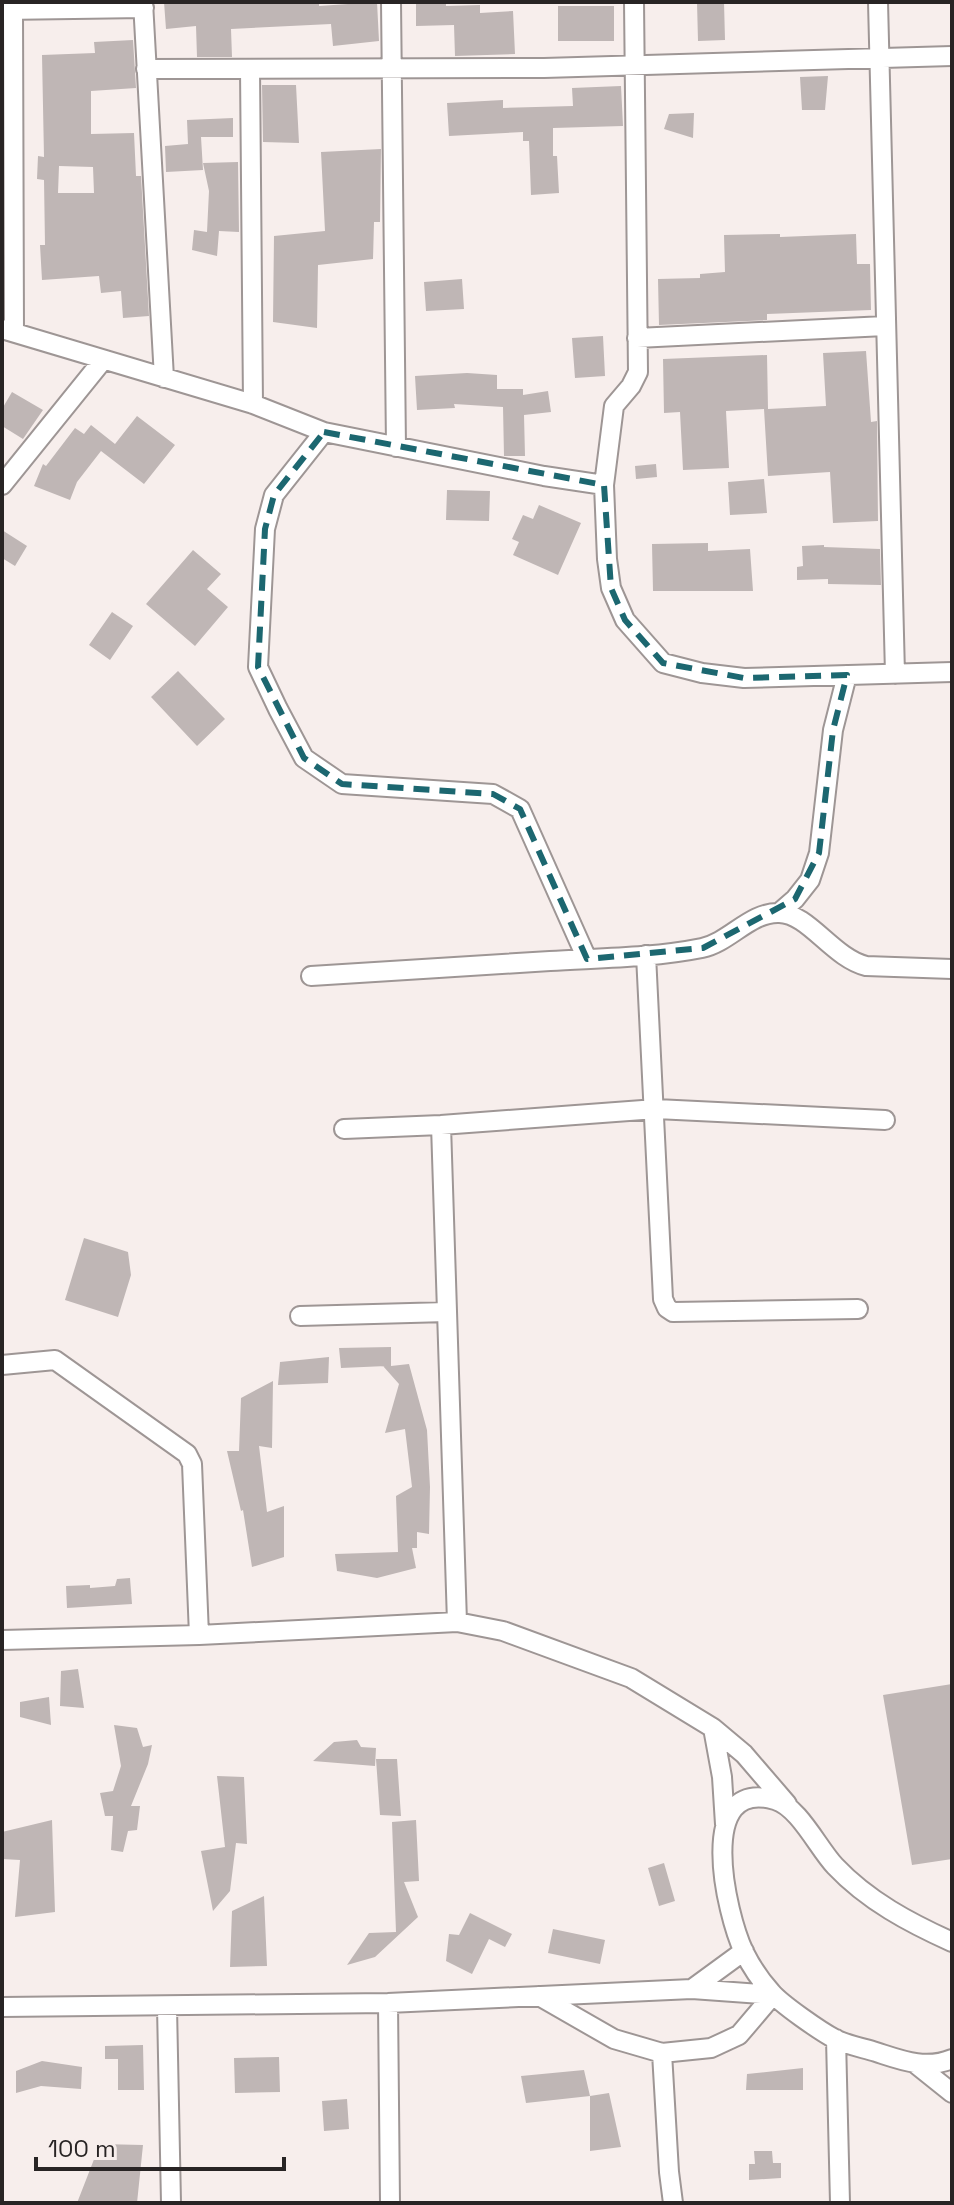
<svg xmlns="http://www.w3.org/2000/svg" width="954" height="2205" viewBox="0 0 954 2205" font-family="'Space Grotesk',sans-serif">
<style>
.building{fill:#bfb6b5;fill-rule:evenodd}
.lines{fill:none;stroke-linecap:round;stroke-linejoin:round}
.street-casing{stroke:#9e9695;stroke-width:22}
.street{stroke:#fff;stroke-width:18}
.marked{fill:none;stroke:#1c6770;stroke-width:6;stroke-dasharray:16 10;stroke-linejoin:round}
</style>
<rect width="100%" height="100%" fill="#f7eeec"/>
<path class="building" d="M164,2H319V6L377,2L379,41L333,46L331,24L231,29L232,57H197L196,26L166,29Z
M416,2H446V6L480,5V13L513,11L515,54L455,56L454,25L416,26Z
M697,2H724L725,40L698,41Z
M558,6H614V41H558Z
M133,40L136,88L91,91V134L134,133L136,176H141L149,316L123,318L121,291L101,293L99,276L42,280L40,245H45L44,180L37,179L38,156L44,157L42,55L95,53L94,42ZM59,166L93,167L94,193H58Z
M828,76L825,110H802L800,77Z
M262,85H296L299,143L263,142Z
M621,86L623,126L553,128V156H557L559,193L531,195L529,141H523V132L449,136L447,103L503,100V108L573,106L572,88Z
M694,113L693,138L664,129L669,114Z
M233,118V137H201L203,170L166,172L165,146L188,144L187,120Z
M381,149L380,222H374L373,259L318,265L317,328L273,322L274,236L325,231L321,152Z
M238,162L239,232L219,231L217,256L192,250L194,230L207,232L209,191L203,163Z
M780,234V237L856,234L857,264H870L871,310L767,314V320L659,325L658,279L700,278V274L725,272L724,235Z
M462,279L464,309L426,311L424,282Z
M603,336L605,376L575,378L572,338Z
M866,351L871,422L877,421L878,521L833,523L830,472L768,476L764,409L726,411L729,468L683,470L680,412L664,413L663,359L767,355L768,409L826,406L823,353Z
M467,373L497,375V389H523V395L548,391L551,412L524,415L525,456H504L503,407L454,404L455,408L417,410L415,376Z
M12,392L43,410L23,439L2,426V409Z
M137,416L175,445L144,484L101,451L77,482L70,500L34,486L43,464L46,466L75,428L84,434L91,425L115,444Z
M656,464L657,477L636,479L635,466Z
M764,479L767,513L730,515L728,482Z
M447,490L490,491L489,521L446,520Z
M539,505L581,523L558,575L513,555L519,542L512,539L523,515L533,519Z
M2,530L27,546L15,566L2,558Z
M708,543V551L750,549L753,591H653L652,544Z
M824,545V547L880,549L881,585L828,584V579L797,580V567L803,566L802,546Z
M193,550L221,574L207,589L228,607L195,646L146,604Z
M112,612L133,626L110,660L89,645Z
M178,671L225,719L197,746L151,697Z
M84,1238L128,1252L131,1275L118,1317L65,1300Z
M391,1347V1366L409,1364L427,1430L430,1487L429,1534L417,1532V1548H412L416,1568L377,1578L337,1571L335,1554L398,1552L396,1496L412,1487L405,1429L385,1433L399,1384L383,1366H386L341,1368L339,1348Z
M329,1357L328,1383L278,1385L280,1362Z
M273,1381L272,1448L259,1446L267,1512L284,1506V1557L252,1567L243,1510L241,1511L227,1451H239L241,1398Z
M130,1578L132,1604L67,1608L66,1586L90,1585V1588L115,1586L117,1579Z
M78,1669L84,1708L60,1706L61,1671Z
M952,1684V1859L912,1865L883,1695Z
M49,1697L51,1725L20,1717V1702Z
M114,1725L137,1728L143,1747L152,1745L148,1764L131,1806H140L137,1830L128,1831L123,1852L111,1850L113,1816H105L100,1793L113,1791L121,1766Z
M357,1740L361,1747L376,1748L375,1766L313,1761L334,1742Z
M376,1759H397L401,1816L380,1815Z
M217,1776L244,1777L247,1844L236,1843L230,1891L213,1911L201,1851L225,1847Z
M52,1820L55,1912L15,1917L20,1860L2,1859V1832Z
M416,1820L419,1881L404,1882L418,1917L375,1957L347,1965L369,1933L396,1932L392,1822Z
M664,1863L675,1901L659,1906L648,1868Z
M264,1896L267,1966L230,1967L232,1911Z
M470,1913L512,1934L505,1947L489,1939L472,1974L446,1961L449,1934L459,1935Z
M553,1929L605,1940L600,1964L548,1953Z
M143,2045L144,2090H118V2059H105V2046Z
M279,2057L280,2092L235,2093L234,2058Z
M42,2061L82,2067L81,2089L41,2086L16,2093V2071Z
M803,2068V2090H746L747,2074Z
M584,2070L590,2096L526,2103L521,2076Z
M609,2093L621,2147L590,2151V2096Z
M347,2099L349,2129L324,2131L322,2101Z
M100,2144L143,2145L137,2203H77Z
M754,2151H772L773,2163H781V2178L749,2180V2164H755Z"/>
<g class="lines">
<g class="street-casing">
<path id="street" d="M143,2L164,378
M391,2L396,447
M878,2L895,674
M3,10L144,8
M13,11L14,332
M146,69L544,68L952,56
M250,69L253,404
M2,329L253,404L324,432L544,476L604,485L607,559L611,588L625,620L663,663L702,673L744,678L952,672
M637,338L885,326
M324,432L274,495L265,529L258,667L278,709L304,758L342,784L493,794L520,809L587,959
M2,485L103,360
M604,485L614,406L631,386L638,372L634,2
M780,912L795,899L810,880L819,853L833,730L847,675
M646,955L663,1299L667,1308L673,1312L858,1309
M311,976C391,971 470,966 550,961C600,958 652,958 702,948C730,942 750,912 779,913C808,913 833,958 866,966L952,969
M441,1125L457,1622
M344,1129L441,1125L656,1109L885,1120
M300,1316L447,1312
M2,1365L55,1360L187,1454L192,1464L199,1635
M2,1640L199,1635L457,1622L503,1631L631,1678L713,1728L744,1754L787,1804
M713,1728L722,1777L725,1824
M952,1942C910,1923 868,1901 835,1866C818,1848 799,1807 775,1800C694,1777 726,1914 744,1952C751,1966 761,1981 771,1992C781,2004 820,2031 835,2039C847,2045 863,2048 876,2052C901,2060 925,2070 952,2059
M692,1989L744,1951
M539,1996L614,2039L662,2053L711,2048L739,2035L773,1995
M388,2003L390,2203
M2,2007L388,2003L692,1989L773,1995
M167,2007L171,2203
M836,2039L840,2203
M662,2053L669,2172L673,2203
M917,2065L952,2093"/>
</g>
<use href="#street" class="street"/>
</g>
<path class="marked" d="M324,432L604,485L611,588L625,620L663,663L744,678L847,675L833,730L819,853L795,899L703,948L587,959L520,809L493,794L342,784L304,758L258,667L265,529L274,495Z"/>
<rect width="954" height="2205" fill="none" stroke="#282424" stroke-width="8"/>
<path d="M36 2157v12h248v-12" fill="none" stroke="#282424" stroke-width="4"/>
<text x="48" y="2157" font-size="24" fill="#282424" stroke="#f7eeec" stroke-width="6" paint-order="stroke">100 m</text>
</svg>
